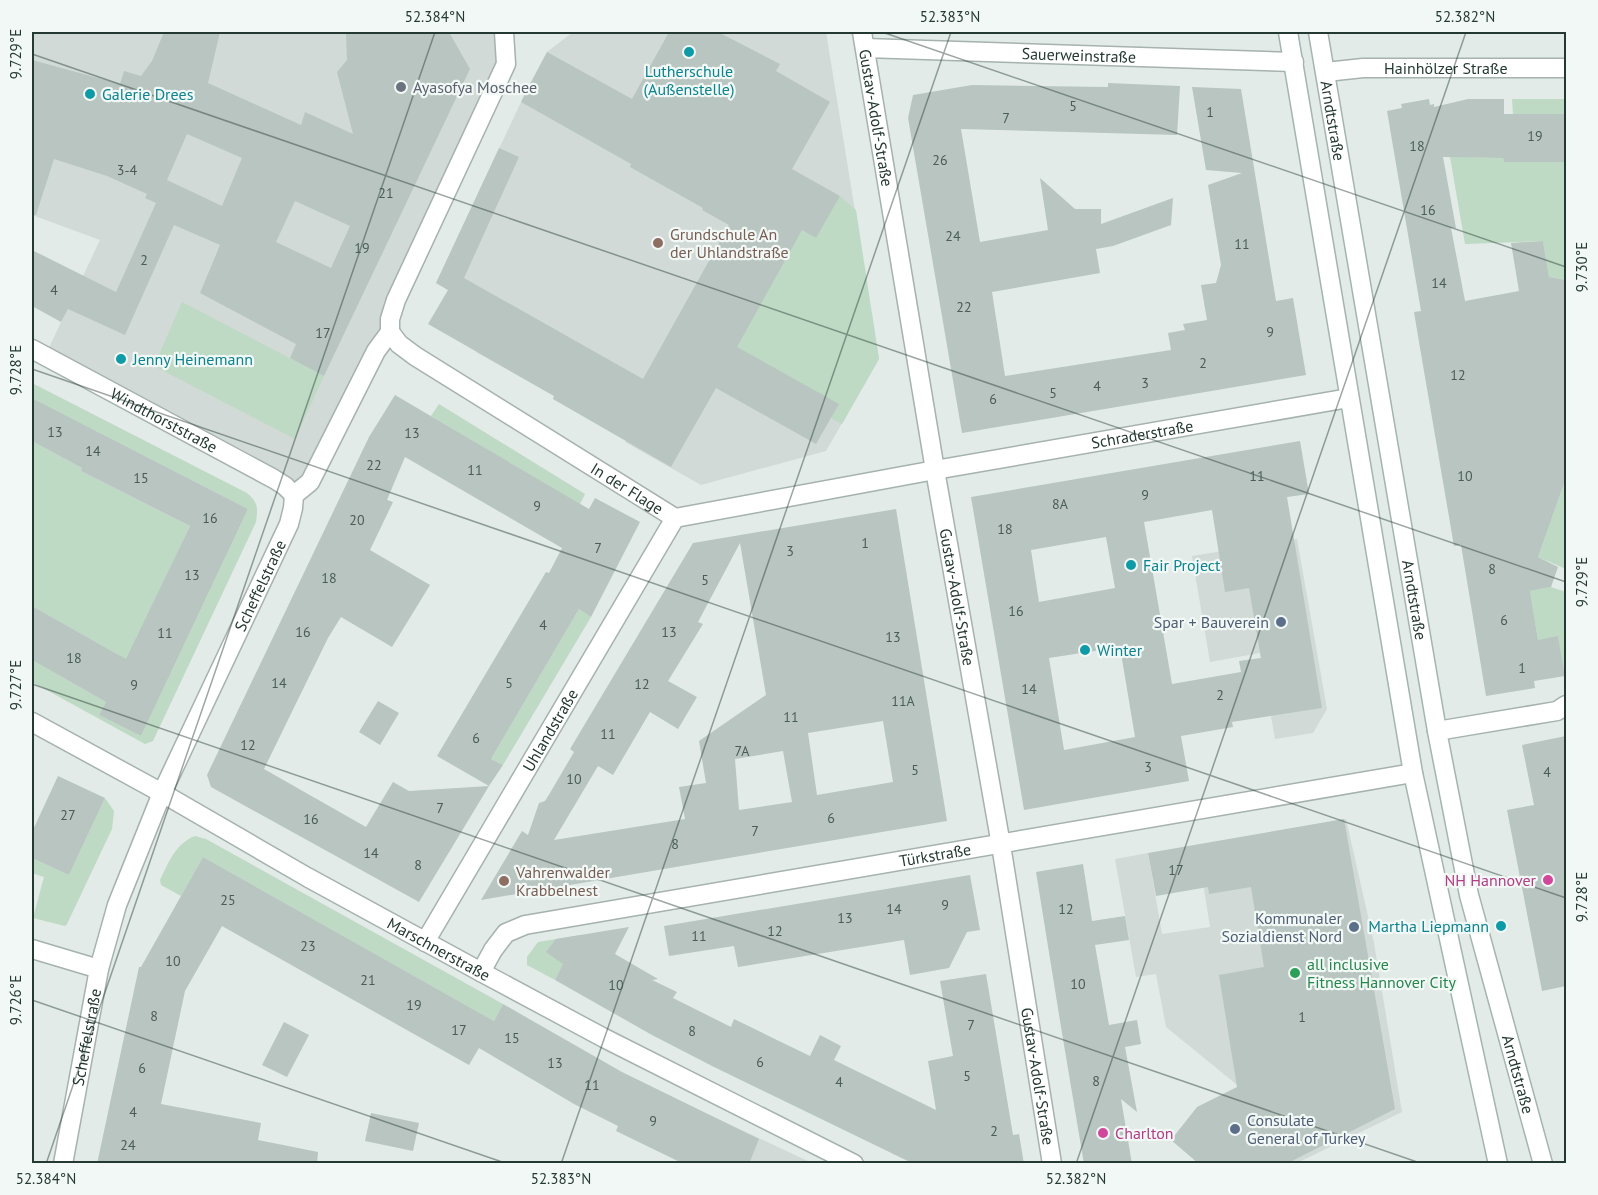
<svg xmlns="http://www.w3.org/2000/svg" width="1598" height="1195" viewBox="0 0 1598 1195" font-family="'PT Sans',sans-serif">
<style>
.built{fill:#d1dad6}
.green{fill:#bed9c4}
.building{fill:#b8c5c0;fill-rule:evenodd}
.lines{fill:none;stroke-linecap:round;stroke-linejoin:round}
.street-casing{stroke:#a6b2ad;stroke-width:21}
.secondary-casing{stroke:#a3b5ae;stroke-width:21}
.street{stroke:#fff;stroke-width:18}
.secondary{stroke:#fff;stroke-width:18}
.ticks{fill:none;stroke:#253933;stroke-width:1.5;stroke-opacity:0.45}
.culture-dot{fill:#0f9aa8;stroke:#f2f8f5;stroke-width:2}
.worship-dot{fill:#6b7280;stroke:#f2f8f5;stroke-width:2}
.education-dot{fill:#8d6e63;stroke:#f2f8f5;stroke-width:2}
.service-dot{fill:#5c6f8a;stroke:#f2f8f5;stroke-width:2}
.hotel-dot{fill:#d1479c;stroke:#f2f8f5;stroke-width:2}
.leisure-dot{fill:#2e9e5b;stroke:#f2f8f5;stroke-width:2}
.labels{text-anchor:middle;stroke-width:4.5;stroke-linejoin:round;paint-order:stroke}
.number-label{font-size:14px;fill:#4a5c56}
.street-label{font-size:16px;fill:#253933;stroke:#f2f8f5}
.culture-label{font-size:16px;fill:#0d838f;stroke:#f2f8f5;text-anchor:start}
.worship-label{font-size:16px;fill:#5b616d;stroke:#f2f8f5;text-anchor:start}
.education-label{font-size:16px;fill:#785e54;stroke:#f2f8f5;text-anchor:start}
.service-label{font-size:16px;fill:#4e5e75;stroke:#f2f8f5;text-anchor:end}
.hotel-label{font-size:16px;fill:#b23c85;stroke:#f2f8f5;text-anchor:end}
.leisure-label{font-size:16px;fill:#27864d;stroke:#f2f8f5;text-anchor:start}
.neatline{fill:none;stroke:#253933;stroke-width:2}
.ticks-label{font-size:15px;text-anchor:middle;fill:#253933}
</style>
<rect width="100%" height="100%" fill="#e2ebe7"/>
<path class="built" d="M32,32H504L506,64L308,493L45,356L100,240L32,215V191L43,156L32,152Z
M573,32H826L879,359L826,451L701,485L625,442L626,440L553,399L554,396L476,352L478,349L465,300L436,283L529,85L547,52Z
M1297,539L1327,709L1313,733L1275,739L1260,653L1210,662L1192,556Z
M1346,819L1374,943L1402,1112L1297,1163H1275L1236,1084L1166,1027L1156,974L1136,977L1115,859L1148,853L1162,934L1210,927L1197,845Z
M703,1112L812,1163L678,1164Z"/>
<path class="green" d="M1512,99H1566V114H1513Z
M1450,157L1503,158L1504,162H1566V280L1549,277L1543,241L1465,244Z
M840,196L856,210L879,359L842,424L831,418L838,405L737,347L802,230L816,238Z
M182,302L324,376L295,439L154,366Z
M32,383L247,493C258,502 258,508 256,522L153,741L145,744L32,682V660L106,702L99,715L141,736L248,509L32,398Z
M439,404L585,494L580,504L431,416Z
M32,441L82,468L81,471L190,526L124,665L119,655L32,606Z
M1566,478V569L1538,557Z
M1551,587L1566,592V673L1565,676L1558,637L1538,640L1530,591Z
M579,609L591,617L503,765L491,759Z
M105,798L114,811L112,829L67,924L65,926L33,918L44,877L32,873V858L69,875Z
M195,836L206,839L503,1004L494,1021L203,857L181,896L161,885L160,880C169,862 175,844 195,836Z
M580,935L572,949L557,942L553,943L549,951L564,963L555,980L527,965V957L538,942Z"/>
<path class="building" d="M164,32H220L208,83L301,125L305,112L353,134L337,72L347,60L346,32H449L470,69L324,376L290,358L296,344L200,293L220,245L174,225L125,335L68,309L61,322L32,306V250L116,292L156,203L145,198L147,194L107,176L54,159L36,215H32V60L120,84L124,71L141,76L152,61ZM187,134L242,158L222,206L167,180ZM295,201L350,226L331,268L276,242Z
M669,32H718L780,64L776,71L830,102L792,169L840,196L816,238L802,230L737,347L839,404L816,444L716,388L671,467L553,399L554,396L428,324L448,290L436,283L499,148L519,157L464,278L643,379L729,225L702,210L703,208L630,167L631,164L521,102L547,52L632,99Z
M1108,83L1180,86L1177,135L961,129L980,242L1048,230L1040,178L1075,209H1101V224L1173,198L1171,225L1113,246L1096,249L1100,273L992,292L1005,376L1171,350L1168,333L1185,330L1183,324L1207,320L1201,285L1216,283L1221,265L1208,185L1242,173L1206,170L1192,87L1241,89L1276,301L1293,298L1306,375L962,433L908,118L913,95L972,85L1108,87Z
M1429,99L1430,105L1434,104V107L1468,99H1504V114H1566V162H1504L1503,158L1443,157L1456,228H1451L1465,301L1519,291L1511,243L1543,241L1549,277L1566,280V478L1538,557L1558,567L1551,587L1530,591L1538,640L1558,636L1565,676L1534,681L1535,688L1486,696L1461,545L1454,546L1419,342L1414,312L1421,311L1387,111L1402,108L1401,104Z
M395,395L589,509L595,498L640,522L591,617L579,609L491,759L503,765L489,786L437,756L546,572L549,573L562,548L405,457L387,500L393,502L370,550L430,585L392,647L341,617L328,638L264,769L366,827L393,782L409,791L489,786L419,902L211,787L207,775L369,437Z
M32,398L248,509L141,736L99,715L106,702L32,660V606L126,659L190,526L81,471L82,468L32,441Z
M1300,441L1309,494L1287,497L1322,708L1232,722L1233,727L1181,736L1189,781L1024,810L971,497ZM1212,510L1225,592L1249,588L1261,658L1239,661L1241,672L1172,684L1144,522ZM1106,537L1115,588L1039,602L1031,550ZM1120,647L1135,737L1064,750L1049,658Z
M896,509L947,821L481,900L522,831L528,835L539,803L545,801L550,793L574,752L570,749L693,543ZM740,543L766,695L699,741L706,783L679,787L685,819L554,840L598,766L613,775L650,712L678,729L697,697L668,681L703,624L698,622ZM883,721L893,782L817,795L808,733ZM783,751L792,802L739,810L735,759Z
M378,701L399,713L380,745L359,732Z
M1566,736V986L1542,991L1507,810L1534,805L1522,745Z
M58,776L105,798L69,875L32,858V832Z
M1344,819L1395,1109L1286,1164H1199L1171,1140L1197,1107L1237,1087L1219,975L1264,967L1251,887L1209,894L1208,887L1156,896L1148,853Z
M203,857L494,1021L503,1004L622,1072L759,1139L749,1164H684L616,1131L618,1126L574,1104L479,1048L469,1065L222,926L185,991L161,1104L261,1123L258,1140L318,1152L317,1164H97L139,967H141Z
M1083,864L1092,921L1125,916L1129,940L1095,945L1109,1025L1137,1020L1141,1044L1125,1047L1137,1112L1121,1099L1132,1164H1084L1062,1033L1036,872Z
M970,875L980,930L967,932L949,968L910,975L904,940L738,967L734,946L669,956L664,926Z
M629,927L615,954L658,979L652,980L677,992L673,998L731,1027L734,1019L810,1056L820,1035L841,1046L834,1060L936,1110L928,1061L953,1056L940,981L986,974L1013,1135L1019,1134L1024,1164H914L712,1066L652,1035L555,980L563,964L546,952L556,939Z
M284,1022L309,1035L287,1077L262,1065Z
M371,1113L419,1123L413,1151L365,1141Z"/>
<g class="lines">
<g class="street-casing">
<g id="street">
<path id="s1" d="M862,32L935,470L1001,845L1052,1164"/>
<path id="s2" d="M865,48L1294,62"/>
<path id="s3" d="M1326,72L1363,68H1566"/>
<path id="s4" d="M390,332L399,344L415,356L675,518L935,470L1349,398"/>
<path id="s5" d="M32,349L274,479L285,486L294,495"/>
<path id="s6" d="M32,722L162,793L307,877L481,972L604,1038L854,1164"/>
<path d="M1437,731L1557,711L1566,705"/>
<path id="s7" d="M425,942L675,518"/>
<path d="M32,949L99,969"/>
<path id="s8" d="M481,972L493,950L506,933L525,925L1413,773"/>
<path id="s9" d="M63,1164L99,969L117,905L162,793L289,524L293,508L294,495L310,482L376,351L390,332V319L396,300L506,64L504,32"/>
</g>
</g>
<g class="secondary-casing">
<g id="secondary">
<path d="M1288,32L1413,773L1498,1164"/>
<path id="s10" d="M1318,32L1437,731L1469,895L1543,1164"/>
</g>
</g>
<use href="#street" class="street"/>
<use href="#secondary" class="secondary"/>
</g>
<path class="ticks" d="M882,32L1566,267M32,54L1566,582M32,369L1566,898M32,684L1423,1164M32,1000L508,1164M46,1164L435,32M561,1164L951,32M1076,1164L1466,32"/>
<g class="culture-dot">
<circle cx="689" cy="52" r="6"/>
<circle cx="90" cy="94" r="6"/>
<circle cx="121" cy="359" r="6"/>
<circle cx="1131" cy="565" r="6"/>
<circle cx="1085" cy="650" r="6"/>
<circle cx="1501" cy="926" r="6"/>
</g>
<circle class="worship-dot" cx="401" cy="87" r="6"/>
<g class="education-dot">
<circle cx="658" cy="243" r="6"/>
<circle cx="504" cy="881" r="6"/>
</g>
<g class="service-dot">
<circle cx="1281" cy="622" r="6"/>
<circle cx="1354" cy="927" r="6"/>
<circle cx="1235" cy="1129" r="6"/>
</g>
<g class="hotel-dot">
<circle cx="1548" cy="880" r="6"/>
<circle cx="1103" cy="1133" r="6"/>
</g>
<circle class="leisure-dot" cx="1295" cy="973" r="6"/>
<g class="labels">
<g class="number-label">
<text x="1073" y="111">5</text>
<text x="1210" y="117">1</text>
<text x="1006" y="123">7</text>
<text x="1535" y="141">19</text>
<text x="1417" y="151">18</text>
<text x="940" y="165">26</text>
<text x="127" y="175">3-4</text>
<text x="386" y="198">21</text>
<text x="1428" y="215">16</text>
<text x="953" y="241">24</text>
<text x="1242" y="249">11</text>
<text x="362" y="253">19</text>
<text x="144" y="265">2</text>
<text x="1439" y="288">14</text>
<text x="54" y="295">4</text>
<text x="964" y="312">22</text>
<text x="1270" y="337">9</text>
<text x="323" y="338">17</text>
<text x="1203" y="368">2</text>
<text x="1458" y="380">12</text>
<text x="1145" y="388">3</text>
<text x="1097" y="391">4</text>
<text x="1053" y="398">5</text>
<text x="993" y="404">6</text>
<text x="55" y="437">13</text>
<text x="412" y="438">13</text>
<text x="93" y="456">14</text>
<text x="374" y="470">22</text>
<text x="475" y="475">11</text>
<text x="1257" y="481">11</text>
<text x="1465" y="481">10</text>
<text x="141" y="483">15</text>
<text x="1145" y="500">9</text>
<text x="1060" y="509">8A</text>
<text x="537" y="511">9</text>
<text x="210" y="523">16</text>
<text x="357" y="525">20</text>
<text x="1005" y="534">18</text>
<text x="865" y="548">1</text>
<text x="598" y="553">7</text>
<text x="790" y="556">3</text>
<text x="1492" y="574">8</text>
<text x="192" y="580">13</text>
<text x="329" y="583">18</text>
<text x="705" y="585">5</text>
<text x="1016" y="616">16</text>
<text x="1504" y="625">6</text>
<text x="543" y="630">4</text>
<text x="303" y="637">16</text>
<text x="669" y="637">13</text>
<text x="165" y="638">11</text>
<text x="893" y="642">13</text>
<text x="74" y="663">18</text>
<text x="1522" y="673">1</text>
<text x="279" y="688">14</text>
<text x="509" y="688">5</text>
<text x="642" y="689">12</text>
<text x="134" y="690">9</text>
<text x="1029" y="694">14</text>
<text x="1220" y="700">2</text>
<text x="903" y="706">11A</text>
<text x="791" y="722">11</text>
<text x="608" y="739">11</text>
<text x="476" y="743">6</text>
<text x="248" y="750">12</text>
<text x="742" y="756">7A</text>
<text x="1148" y="772">3</text>
<text x="915" y="775">5</text>
<text x="1547" y="777">4</text>
<text x="574" y="784">10</text>
<text x="440" y="813">7</text>
<text x="68" y="820">27</text>
<text x="831" y="823">6</text>
<text x="311" y="824">16</text>
<text x="755" y="836">7</text>
<text x="675" y="849">8</text>
<text x="371" y="858">14</text>
<text x="418" y="870">8</text>
<text x="1176" y="875">17</text>
<text x="228" y="905">25</text>
<text x="945" y="910">9</text>
<text x="894" y="914">14</text>
<text x="1066" y="914">12</text>
<text x="845" y="923">13</text>
<text x="775" y="936">12</text>
<text x="699" y="941">11</text>
<text x="308" y="951">23</text>
<text x="173" y="966">10</text>
<text x="368" y="985">21</text>
<text x="1078" y="989">10</text>
<text x="616" y="990">10</text>
<text x="414" y="1010">19</text>
<text x="154" y="1021">8</text>
<text x="1302" y="1022">1</text>
<text x="971" y="1030">7</text>
<text x="459" y="1035">17</text>
<text x="692" y="1036">8</text>
<text x="512" y="1043">15</text>
<text x="760" y="1067">6</text>
<text x="555" y="1068">13</text>
<text x="142" y="1073">6</text>
<text x="967" y="1081">5</text>
<text x="1096" y="1086">8</text>
<text x="839" y="1087">4</text>
<text x="592" y="1090">11</text>
<text x="133" y="1117">4</text>
<text x="653" y="1126">9</text>
<text x="994" y="1136">2</text>
<text x="128" y="1150">24</text>
</g>
<g class="street-label">
<text dy="6" stroke="none"><textPath href="#s2" startOffset="214">Sauerweinstraße</textPath></text>
<text dy="6" stroke="none"><textPath href="#s3" startOffset="120">Hainhölzer Straße</textPath></text>
<text dy="6" stroke="none"><textPath href="#s1" startOffset="87">Gustav-Adolf-Straße</textPath></text>
<text dy="6" stroke="none"><textPath href="#s10" startOffset="90">Arndtstraße</textPath></text>
<text dy="6" stroke="none"><textPath href="#s5" startOffset="150">Windthorststraße</textPath></text>
<text dy="6" stroke="none"><textPath href="#s4" startOffset="816">Schraderstraße</textPath></text>
<text dy="6" stroke="none"><textPath href="#s4" startOffset="285">In der Flage</textPath></text>
<text dy="6" stroke="none"><textPath href="#s9" startOffset="615">Scheffelstraße</textPath></text>
<text dy="6" stroke="none"><textPath href="#s1" startOffset="573">Gustav-Adolf-Straße</textPath></text>
<text dy="6" stroke="none"><textPath href="#s10" startOffset="576">Arndtstraße</textPath></text>
<text dy="6" stroke="none"><textPath href="#s7" startOffset="246">Uhlandstraße</textPath></text>
<text dy="6" stroke="none"><textPath href="#s8" startOffset="483">Türkstraße</textPath></text>
<text dy="6" stroke="none"><textPath href="#s6" startOffset="466">Marschnerstraße</textPath></text>
<text dy="6" stroke="none"><textPath href="#s9" startOffset="129">Scheffelstraße</textPath></text>
<text dy="6" stroke="none"><textPath href="#s10" startOffset="1062">Arndtstraße</textPath></text>
<text dy="6" stroke="none"><textPath href="#s1" startOffset="1059">Gustav-Adolf-Straße</textPath></text>
</g>
<g class="culture-label">
<text x="689" y="77" text-anchor="middle">Lutherschule<tspan x="689" dy="18">(Außenstelle)</tspan></text>
<text x="102" y="100">Galerie Drees</text>
<text x="133" y="365">Jenny Heinemann</text>
<text x="1143" y="571">Fair Project</text>
<text x="1097" y="656">Winter</text>
<text x="1489" y="932" text-anchor="end">Martha Liepmann</text>
</g>
<g class="worship-label">
<text x="413" y="93">Ayasofya Moschee</text>
</g>
<g class="education-label">
<text x="670" y="240">Grundschule An<tspan x="670" dy="18">der Uhlandstraße</tspan></text>
<text x="516" y="878">Vahrenwalder<tspan x="516" dy="18">Krabbelnest</tspan></text>
</g>
<g class="service-label">
<text x="1269" y="628">Spar + Bauverein</text>
<text x="1342" y="924">Kommunaler<tspan x="1342" dy="18">Sozialdienst Nord</tspan></text>
<text x="1247" y="1126" text-anchor="start">Consulate<tspan x="1247" dy="18">General of Turkey</tspan></text>
</g>
<g class="hotel-label">
<text x="1536" y="886">NH Hannover</text>
<text x="1115" y="1139" text-anchor="start">Charlton</text>
</g>
<g class="leisure-label">
<text x="1307" y="970">all inclusive<tspan x="1307" dy="18">Fitness Hannover City</tspan></text>
</g>
</g>
<rect width="1598" height="1195" fill="none" stroke="#f2f8f5" stroke-width="66"/>
<rect x="33" y="33" width="1532" height="1129" class="neatline"/>
<g class="ticks-label">
<text x="435" y="22">52.384°N</text>
<text x="950" y="22">52.383°N</text>
<text x="1465" y="22">52.382°N</text>
<text transform="translate(16 54) rotate(-90)" y="5">9.729°E</text>
<text transform="translate(1582 267) rotate(-90)" y="5">9.730°E</text>
<text transform="translate(16 370) rotate(-90)" y="5">9.728°E</text>
<text transform="translate(1582 582) rotate(-90)" y="5">9.729°E</text>
<text transform="translate(16 685) rotate(-90)" y="5">9.727°E</text>
<text transform="translate(1582 897) rotate(-90)" y="5">9.728°E</text>
<text transform="translate(16 1000) rotate(-90)" y="5">9.726°E</text>
<text x="46" y="1184">52.384°N</text>
<text x="561" y="1184">52.383°N</text>
<text x="1076" y="1184">52.382°N</text>
</g>
</svg>
